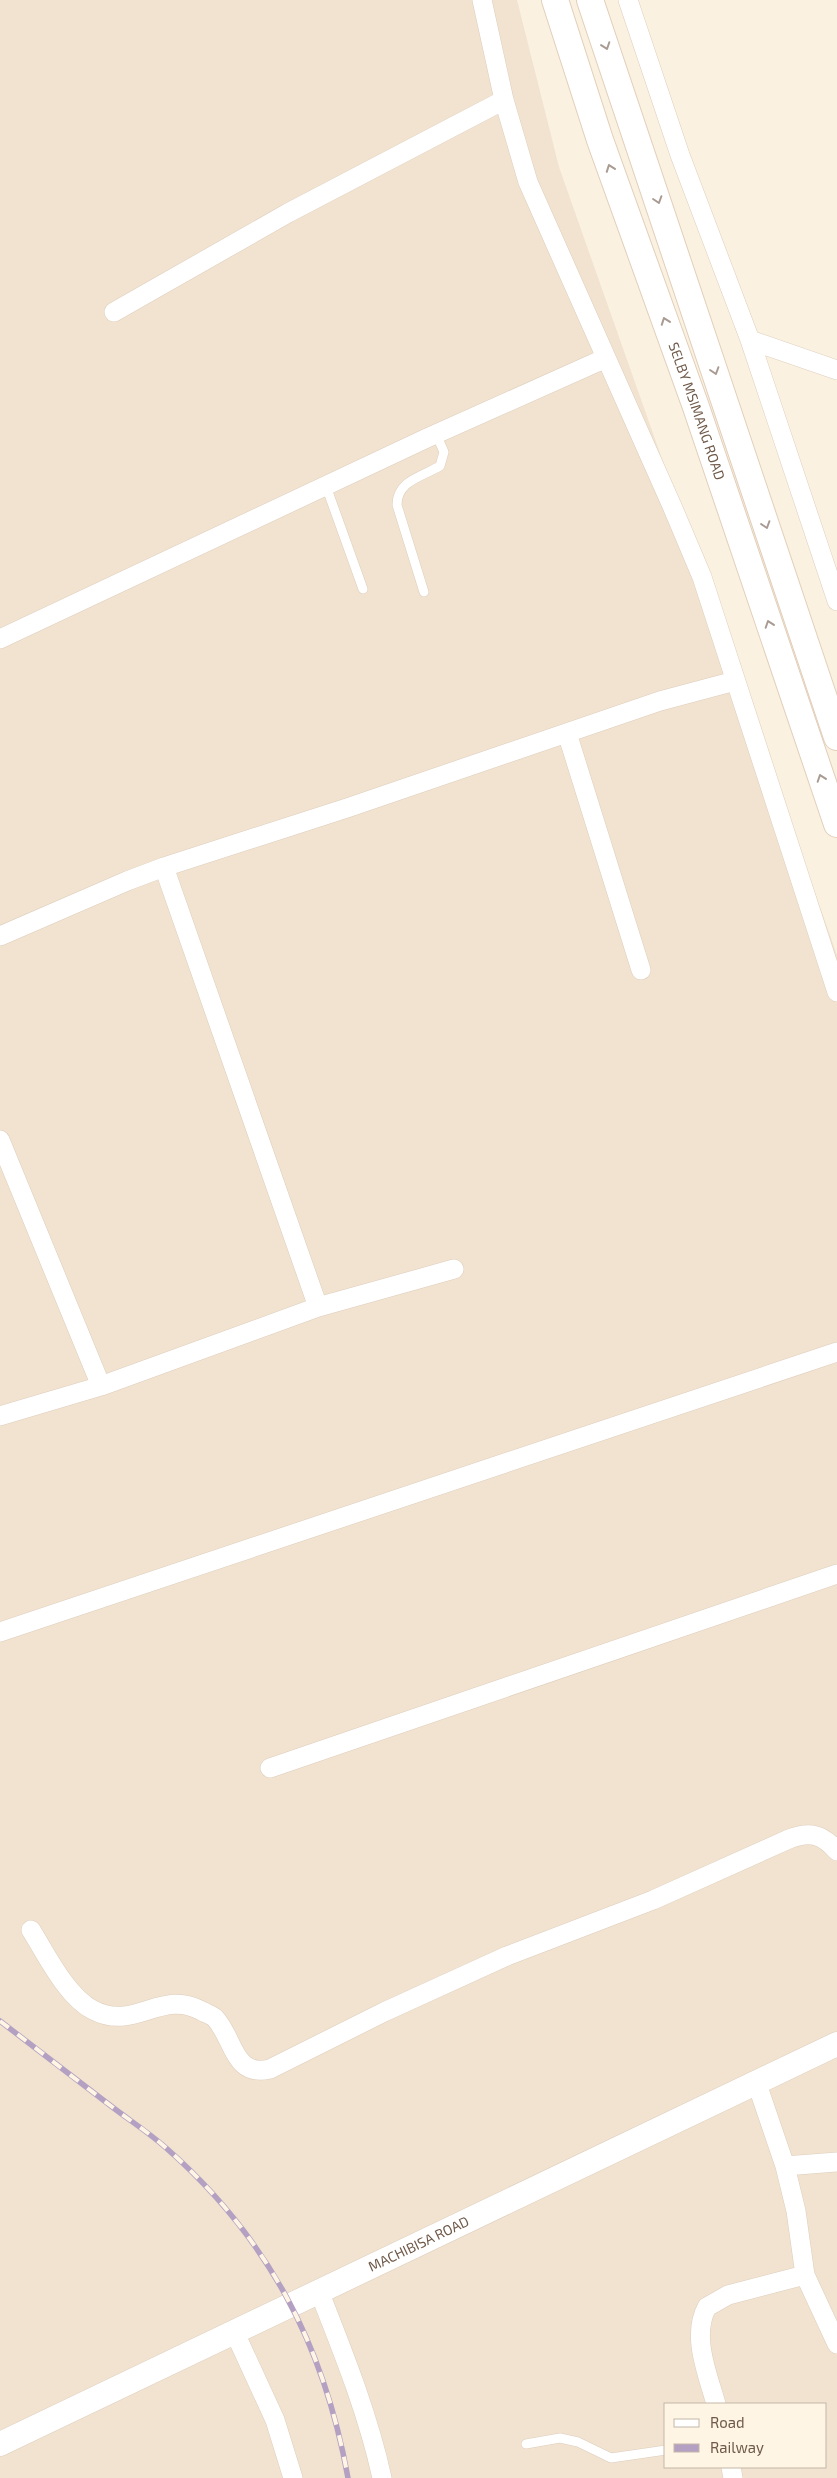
<svg xmlns="http://www.w3.org/2000/svg" width="837" height="2478" viewBox="0 0 837 2478" font-family="'Exo 2',sans-serif">
<style>
.residential{fill:#f1e3cf;fill-rule:evenodd}
.lines{fill:none;stroke-linecap:round;stroke-linejoin:round}
.service-casing{stroke:#decebd;stroke-width:10}
.minor-casing{stroke:#decebd;stroke-width:20}
.tertiary-casing{stroke:#decebd;stroke-width:25}
.secondary-casing{stroke:#e2cfbb;stroke-width:28}
.service{stroke:#fff;stroke-width:9}
.minor{stroke:#fff;stroke-width:19}
.tertiary{stroke:#fff;stroke-width:24}
.secondary{stroke:#fff;stroke-width:26}
.rail-casing{stroke:#b4a0c2;stroke-width:5.5}
.rail{stroke:#fef5e5;stroke-width:4;stroke-dasharray:11;stroke-linecap:butt}
.oneway{stroke:#a99b92}
.labels{text-anchor:middle;stroke-width:4.5;stroke-linejoin:round;paint-order:stroke}
.street-label{font-size:14px;fill:#6f5949;stroke:#fef5e5}
</style>
<rect width="100%" height="100%" fill="#faf1e0"/>
<path class="residential" d="M0,0H517L559,167L837,955V2478H0ZM666,2404H826V2467H666Z"/>
<g class="lines">
<g class="service-casing">
<path id="service" d="M326,486L363,589
M424,592L397,505C397,481 421,477 440,466L444,452L436,434
M526,2444L560,2438L578,2442L611,2458L666,2450"/>
</g>
<g class="minor-casing">
<path id="minor" d="M482,0L504,100L528,182L672,506L702,577L837,992
M628,0L680,155L750,340L837,601
M114,312L288,213L504,100
M750,340L837,370
M0,639L427,438L606,358
M567,733L641,970
M164,867L318,1307
M0,936L127,881L164,867L347,808L660,701L735,681
M0,1140L101,1386
M0,1416L101,1386L318,1307L454,1269
M0,1632L837,1352
M270,1768L837,1574
M31,1930C46,1954 67,1997 93,2010C135,2032 161,1988 202,2011C205,2013 212,2015 215,2018C234,2038 233,2078 270,2069L384,2012L507,1956L653,1900L789,1839C810,1831 822,1834 837,1851
M756,2081L785,2166L796,2211L805,2275L837,2344
M785,2166L837,2162
M319,2291C343,2352 368,2414 382,2478
M235,2333L275,2420L293,2478
M716,2404C708,2375 691,2336 707,2307L728,2295L805,2275
M731,2467L733,2478"/>
</g>
<g class="tertiary-casing">
<g id="tertiary">
<path id="s1" d="M0,2444L837,2044"/>
</g>
</g>
<g class="secondary-casing">
<g id="secondary">
<path id="s2" d="M555,0L600,140L696,407L837,824"/>
<path d="M590,0L837,737"/>
</g>
</g>
<use href="#service" class="service"/>
<use href="#minor" class="minor"/>
<use href="#tertiary" class="tertiary"/>
<use href="#secondary" class="secondary"/>
<g class="rail-casing">
<path id="rail" d="M0,2021C37,2049 74,2078 111,2106C129,2120 148,2132 165,2147C268,2237 324,2345 348,2478"/>
</g>
<use href="#rail" class="rail"/>
</g>
<defs><path id="oneway-chevron" d="M-2-3.5L2.5 0L-2 3.5" fill="none" stroke-width="1.6" stroke-linecap="round" stroke-linejoin="round" transform="scale(1.25)"/></defs>
<g class="oneway">
<use href="#oneway-chevron" transform="translate(606 46) rotate(71)"/>
<use href="#oneway-chevron" transform="translate(610 168) rotate(-110)"/>
<use href="#oneway-chevron" transform="translate(658 200) rotate(72)"/>
<use href="#oneway-chevron" transform="translate(665 321) rotate(-110)"/>
<use href="#oneway-chevron" transform="translate(715 371) rotate(72)"/>
<use href="#oneway-chevron" transform="translate(766 525) rotate(72)"/>
<use href="#oneway-chevron" transform="translate(769 624) rotate(-109)"/>
<use href="#oneway-chevron" transform="translate(821 778) rotate(-109)"/>
</g>
<g class="labels">
<g class="street-label">
<text dy="5" stroke="none"><textPath href="#s2" startOffset="435">SELBY MSIMANG ROAD</textPath></text>
<text dy="5" stroke="none"><textPath href="#s1" startOffset="464">MACHIBISA ROAD</textPath></text>
</g>
</g>
<rect x="664" y="2403" width="162" height="65" fill="#fef5e5" stroke="#c5b7a7"/>
<rect x="674" y="2419" width="25" height="8" fill="#ffffff" stroke="#c5b7a7"/>
<text x="710" y="2428" font-size="15" fill="#6f5949">Road</text>
<rect x="674" y="2444" width="25" height="8" fill="#b4a0c2" stroke="#c5b7a7"/>
<text x="710" y="2453" font-size="15" fill="#6f5949">Railway</text>
</svg>
